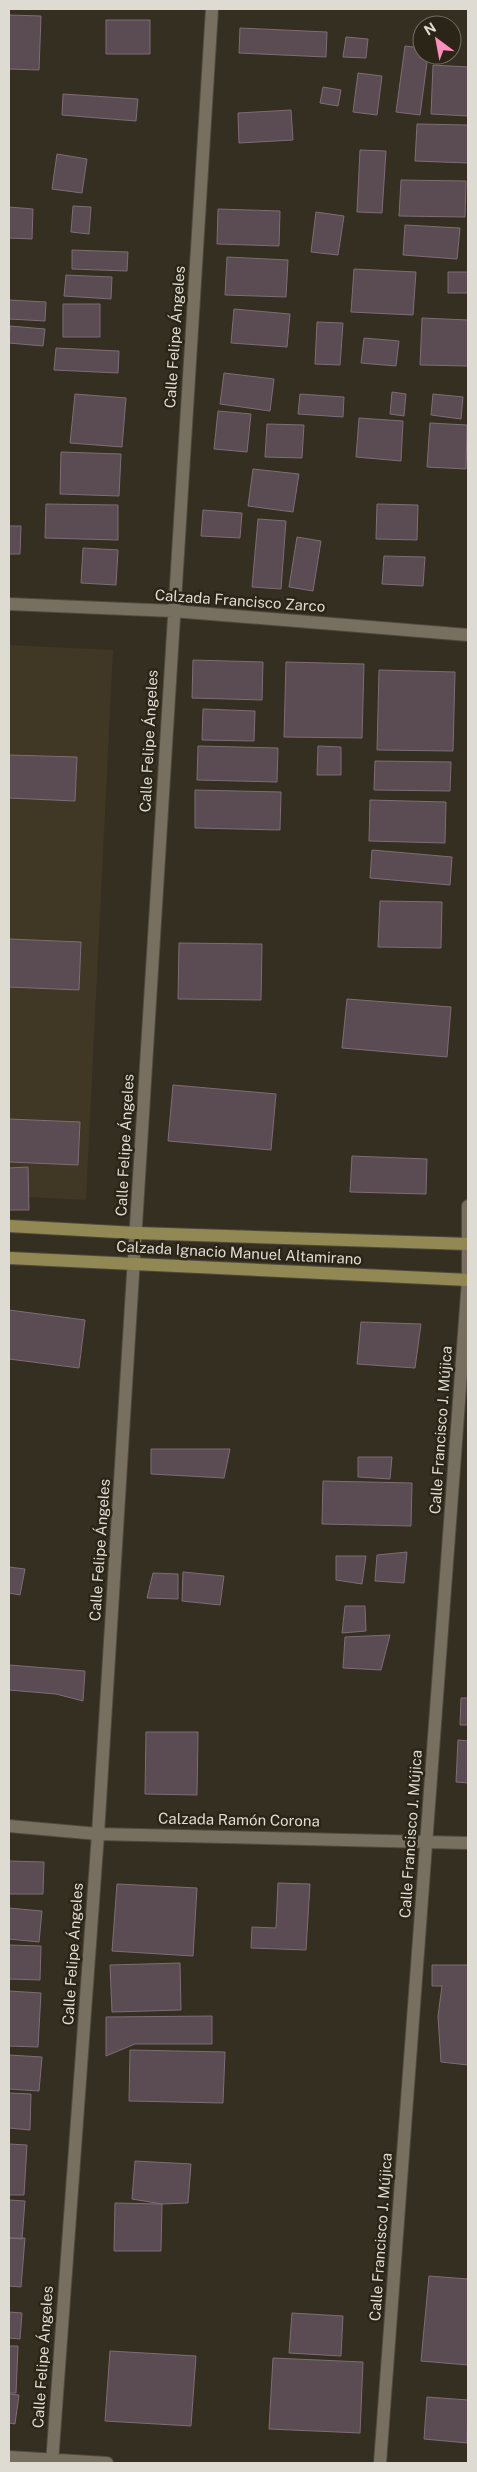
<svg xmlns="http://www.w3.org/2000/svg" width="477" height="2472" viewBox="0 0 477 2472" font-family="'Public Sans',sans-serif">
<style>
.built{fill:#403724}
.building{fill:#5b4b53;stroke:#7e6d75}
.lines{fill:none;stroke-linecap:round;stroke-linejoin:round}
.street-casing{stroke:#4f4a3e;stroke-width:14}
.secondary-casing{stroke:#4f4a3e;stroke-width:14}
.street{stroke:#777061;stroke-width:12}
.secondary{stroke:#928854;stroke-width:12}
.labels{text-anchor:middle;stroke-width:5;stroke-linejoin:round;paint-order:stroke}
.street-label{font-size:15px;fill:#dedbd2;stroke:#2b2518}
</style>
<rect width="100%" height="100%" fill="#352f21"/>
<path class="built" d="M9,645L113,650L86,1200L9,1196Z"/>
<path class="building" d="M9,15L41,16L39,70L9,69Z
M106,20H150V54H106Z
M240,28L327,32L326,57L239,53Z
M346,37L368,39L366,58L343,57Z
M405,46L422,48V55H428L420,115L396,112Z
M433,65L468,67V116L431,114Z
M358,73L382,76L377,115L353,112Z
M323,87L341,90L338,106L320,103Z
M63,94L138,99L136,121L62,115Z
M291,110L293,140L239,143L238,113Z
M417,124L468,125V163L415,161Z
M360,150L386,151L382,213L357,212Z
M57,154L87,159L82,193L52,189Z
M401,180L466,181L465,217L399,216Z
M73,206L91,207L89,234L71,232Z
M9,207L33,209L32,239L9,238Z
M218,209L280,211L279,246L217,244Z
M316,212L344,216L338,255L311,252Z
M405,225L460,228L457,259L403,255Z
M72,250L128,252L127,271L72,269Z
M227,257L288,260L286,297L225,295Z
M354,269L416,272L413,315L351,312Z
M448,272H468V293H448Z
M66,275L112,277L111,299L64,296Z
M9,300L46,302L45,321L9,319Z
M63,304H100V337H63Z
M234,309L290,314L287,347L231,343Z
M422,318L468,320V366L420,365Z
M317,322L343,323L340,365L315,364Z
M10,326L45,329L43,346L9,343Z
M364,338L399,341L396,366L361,363Z
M56,348L119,351L118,373L54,370Z
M224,373L274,379L270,411L220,404Z
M392,392L406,394L404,416L390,414Z
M75,394L126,398L122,447L70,443Z
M300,394L344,397L343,417L298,414Z
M433,394L463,397L461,419L431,415Z
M218,411L251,414L247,452L214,449Z
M359,418L403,421L401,461L356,457Z
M430,423L467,425L466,469L427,467Z
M267,424L304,425L302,458L265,457Z
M61,452L121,454L119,496L60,494Z
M253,469L299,474L293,512L248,506Z
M46,504L118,505V540L45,538Z
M377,504L418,505L417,540L376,539Z
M203,510L242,513L240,538L201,536Z
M258,519L286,521L281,589L252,587Z
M9,526H21L20,554H9Z
M297,537L321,541L313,591L289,587Z
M83,548L118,550L116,585L81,583Z
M384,556L425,557L423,586L382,584Z
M193,660L263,662L262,700L192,698Z
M286,662L364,664L362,738L284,737Z
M379,670L455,672L453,751L377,750Z
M203,709L255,711L254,741L202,740Z
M198,746L278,748L277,782L197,780Z
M318,746L341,747V775H317Z
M9,755L77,757L75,801L9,798Z
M375,761L451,762L450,791L374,790Z
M195,790L281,792L280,830L195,828Z
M370,800L446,802L445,843L369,841Z
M372,850L452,857L450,885L370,878Z
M380,901L442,902L441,948L378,947Z
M9,939L81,942L79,990L9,987Z
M179,943L262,944L261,1000L178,999Z
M347,999L451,1007L447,1057L342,1048Z
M173,1085L276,1094L271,1150L168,1141Z
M9,1119L80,1122L78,1165L9,1162Z
M352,1156L427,1159L426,1194L350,1192Z
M28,1167L29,1210H9V1168Z
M9,1310L85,1320L79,1368L9,1359Z
M361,1322L421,1324L415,1368L357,1364Z
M151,1449H230L224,1478L151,1474Z
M358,1457H392L390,1479L358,1477Z
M323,1481L412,1483L411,1526L322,1524Z
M407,1552L404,1583L375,1581L377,1555Z
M336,1556H366L362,1584L336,1580Z
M9,1567L25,1569L20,1595L9,1593Z
M183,1572L224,1576L220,1605L182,1601Z
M153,1573L178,1574V1599L147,1598Z
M345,1606H365L366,1631L342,1633Z
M390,1635L381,1670L343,1668L345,1637Z
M9,1665L85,1671L83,1701L56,1694L9,1690Z
M461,1698H468V1725H460Z
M146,1732H198L197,1795L145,1794Z
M458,1740L468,1741V1783L456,1782Z
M9,1861L44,1862L43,1894H9Z
M278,1883L310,1884L306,1950L251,1948L252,1927L276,1928Z
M117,1884L197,1888L193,1956L112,1951Z
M9,1908L42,1911L39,1942L9,1939Z
M9,1945L41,1946L40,1980L9,1979Z
M180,1963L181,2010L112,2012L110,1965Z
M432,1965H468V2065L441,2062L438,2016L442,1986H432Z
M9,1991L41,1993L38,2047L9,2046Z
M212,2016V2044H135L106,2056V2017Z
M130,2050L225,2052L223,2103L129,2101Z
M9,2055L42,2057L39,2091L9,2089Z
M9,2093L31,2094L30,2130L9,2128Z
M9,2144L27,2145L24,2195H9Z
M135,2161L191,2164L188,2203L162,2204L132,2199Z
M9,2200L25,2201L22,2239L9,2238Z
M115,2203L162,2204L161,2251H114Z
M9,2238H25L21,2287L9,2286Z
M429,2276L468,2279V2365L421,2361Z
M9,2312L22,2313L20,2339L9,2338Z
M292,2313L343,2316L341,2356L289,2353Z
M9,2346H18L16,2393H9Z
M110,2351L196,2356L191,2426L105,2421Z
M273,2358L363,2362L360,2433L269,2429Z
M9,2394L19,2395L15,2424L9,2423Z
M427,2397L468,2400L467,2443L424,2439Z"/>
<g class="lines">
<g class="street-casing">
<path id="street" d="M9,604L173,611L468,635
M9,1826L98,1834L468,1843
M9,2457L107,2463
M52,2463L98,1834L212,9
M380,2463L468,1280V1206"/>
</g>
<g class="secondary-casing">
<path id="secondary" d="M9,1226L136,1233L468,1244
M9,1258L468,1280"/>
</g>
<use href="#street" class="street"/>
<use href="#secondary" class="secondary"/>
</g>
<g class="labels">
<g class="street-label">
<text transform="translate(175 337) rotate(-86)" y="5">Calle Felipe Ángeles</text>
<text transform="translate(240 601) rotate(4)" y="5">Calzada Francisco Zarco</text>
<text transform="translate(149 741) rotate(-87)" y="5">Calle Felipe Ángeles</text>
<text transform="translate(125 1145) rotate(-87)" y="5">Calle Felipe Ángeles</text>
<text transform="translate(239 1253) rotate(3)" y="5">Calzada Ignacio Manuel Altamirano</text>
<text transform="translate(441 1430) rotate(-86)" y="5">Calle Francisco J. Mújica</text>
<text transform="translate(100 1550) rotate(-86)" y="5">Calle Felipe Ángeles</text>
<text transform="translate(239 1820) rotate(1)" y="5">Calzada Ramón Corona</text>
<text transform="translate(411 1834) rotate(-86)" y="5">Calle Francisco J. Mújica</text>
<text transform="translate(73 1954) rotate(-86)" y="5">Calle Felipe Ángeles</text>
<text transform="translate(381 2237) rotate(-86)" y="5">Calle Francisco J. Mújica</text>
<text transform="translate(43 2357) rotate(-86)" y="5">Calle Felipe Ángeles</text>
</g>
</g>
<rect width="477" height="2472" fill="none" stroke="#dedbd2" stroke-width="20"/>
<g transform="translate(437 40) rotate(328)"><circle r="24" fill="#2b2518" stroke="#736e62"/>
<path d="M0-4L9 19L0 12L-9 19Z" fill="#fe8ebb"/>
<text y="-8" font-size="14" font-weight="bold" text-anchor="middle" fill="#dedbd2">N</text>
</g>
</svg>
